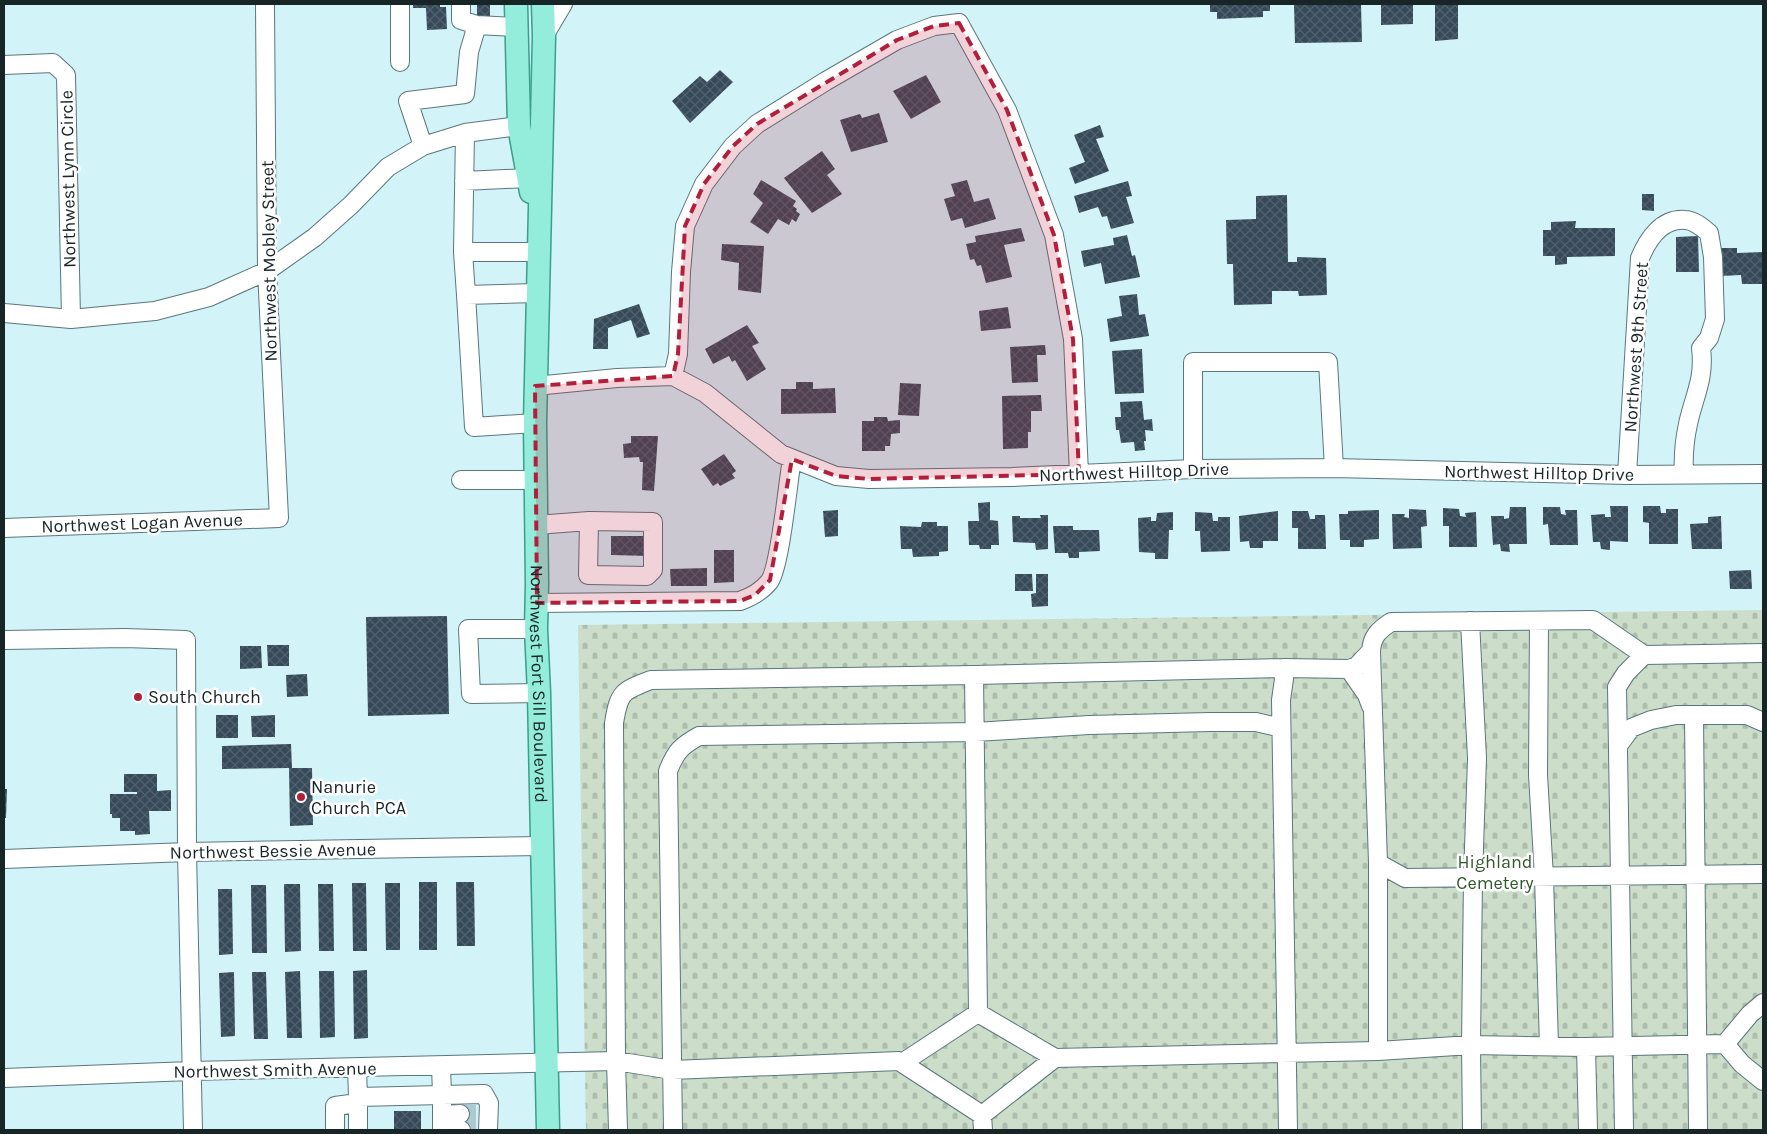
<svg xmlns="http://www.w3.org/2000/svg" width="1767" height="1134" viewBox="0 0 1767 1134" font-family="Karla,sans-serif">
<style>
.cemetery{fill:url(#cemetery-stones)}
.building{fill:url(#building-cross-hatch)}
.lines{fill:none;stroke-linecap:round;stroke-linejoin:round}
.minor-tunnel{stroke:#adcace;stroke-width:18;stroke-dasharray:18 9;stroke-linecap:butt}
.minor-casing{stroke:#5a777c;stroke-width:20}
.major-casing{stroke:#3a9f8b;stroke-width:25}
.minor{stroke:#fff;stroke-width:18}
.major{stroke:#94edda;stroke-width:22}
.marked{fill:#b21f3b;fill-opacity:0.2;stroke:#b21f3b;stroke-width:4;stroke-dasharray:10 6;stroke-linejoin:round}
.poi-dot{fill:#b21f3b;stroke:#fff;stroke-width:2}
.labels{text-anchor:middle;stroke-width:5;stroke-linejoin:round;paint-order:stroke}
.street-label{font-size:18px;fill:#182527;stroke:#fff}
.poi-label{font-size:18px;fill:#182527;stroke:#fff;text-anchor:start}
.park-label{font-size:18px;fill:#31572c;stroke:#fff}
</style>
<defs>
<pattern id="cemetery-stones" width="16" height="16" patternUnits="userSpaceOnUse" patternTransform="scale(1.25)"><rect width="16" height="16" fill="#ccdeca"/><path d="M2 7V4a2 2 0 0 1 4 0v3zM10 15v-3a2 2 0 0 1 4 0v3z" fill="#aebeae"/></pattern>
<pattern id="building-cross-hatch" width="8" height="8" patternUnits="userSpaceOnUse" patternTransform="scale(1.25)"><rect width="8" height="8" fill="#374a59"/><path d="M0 0l8 8M0 8l8-8" fill="none" stroke="#51616d"/></pattern>
</defs>
<rect width="100%" height="100%" fill="#d2f3f8"/>
<path class="cemetery" d="M1763,610V1130H586L578,625Z"/>
<path class="building" d="M413,4H440V7H446L447,29L427,30L426,8H413Z
M477,4H490V18H477Z
M1210,4H1270V11H1263V17L1217,19V12H1210Z
M1294,4H1361L1362,42L1295,43Z
M1381,4H1413V24L1381,25Z
M1435,4H1458V39L1435,41Z
M720,70L733,82L690,123L672,101L700,76L707,82Z
M926,75L941,102L911,119L893,91Z
M879,113L888,142L851,152L840,120L860,114L862,118Z
M1100,125L1104,137L1096,139L1109,171L1075,184L1069,168L1085,162L1074,135Z
M822,151L835,169L827,175L842,194L812,213L784,178Z
M761,180L796,201L793,206L797,209L796,211L800,214L796,222L792,219L789,225L778,219L768,234L750,222L763,203L753,194Z
M967,180L974,202L989,198L996,219L965,228L962,218L951,221L944,199L955,196L951,184Z
M1128,181L1132,196L1126,197L1134,223L1111,229L1107,216L1102,217L1098,207L1079,213L1074,196Z
M1642,194H1654V211L1642,210Z
M1287,195L1288,262H1297V257L1326,258L1327,295L1299,296L1298,291H1272V304L1234,305L1233,264H1227L1226,220L1256,219V196Z
M1576,221L1575,228H1615V256L1567,257V264L1555,265V256H1543V230H1551V222Z
M1021,228L1025,241L1004,245L1012,277L986,283L981,265L977,266L974,259L970,260L966,244L976,242L975,236Z
M1127,235L1132,256L1135,255L1140,277L1105,284L1101,263L1084,267L1081,251L1114,245L1113,238Z
M1698,236L1699,272H1676V237Z
M722,244L764,246L761,293L738,290L739,263L721,260Z
M1719,248H1737V253L1763,252V284H1742L1741,275L1721,276Z
M1137,294L1139,315L1145,314L1149,336L1110,342L1107,319L1122,316L1119,296Z
M639,304L650,334L637,338L631,320L608,328V349H593L594,319Z
M1008,307L1011,328L981,331L979,311Z
M747,325L759,343L752,346L766,369L747,381L735,360L732,362L729,356L713,364L705,349Z
M1045,345L1046,355H1037L1038,382L1012,383L1010,347Z
M1142,349L1144,393L1115,394L1112,351Z
M796,382H813V389L835,388L836,413L781,414V389H796Z
M900,383L921,384L919,416L898,415Z
M1041,395L1042,411H1031V432H1028V448L1003,449L1002,396Z
M1142,401L1144,420L1152,419L1153,431L1145,430L1146,441H1144L1145,450L1135,451L1134,442L1121,443L1119,430H1116L1115,417H1121L1120,402Z
M874,417H887L888,421L900,420V433L891,434L890,446H885V451H862V421H874Z
M631,436H658L654,491L642,490L643,462H640L639,457L624,458L623,444L631,443Z
M724,454L736,471L732,474L735,478L720,486L718,483L713,486L701,469Z
M990,502V520L998,521L999,545H991V549H980L979,545H969L968,521H979L978,503Z
M1610,506H1628V542L1610,541V550L1601,549L1600,542H1593L1591,515L1605,514V517H1611Z
M1643,506H1660L1661,513H1666V509H1678V544H1649V523L1643,522Z
M1510,507H1526L1527,544H1509L1510,552L1501,551L1500,544L1493,545L1491,516H1504V519L1509,518Z
M1543,507H1560L1561,514L1566,515L1565,510H1577L1578,545H1550L1548,524L1543,525Z
M1443,508L1459,509L1460,516L1466,517L1465,513L1476,512L1477,547H1449V526H1443Z
M1409,509L1426,510L1427,526L1421,527L1422,548L1393,549L1392,514H1405L1404,517L1409,518Z
M838,510V536L825,537L823,511Z
M1379,510V539L1364,540V547H1350V540H1340L1339,514H1348V511Z
M1278,511V541H1263V548H1250L1249,541L1240,542L1239,516Z
M1292,511H1308L1310,519H1315V515H1325L1326,549H1298V528H1292Z
M1173,512V530H1169L1168,559H1155V553L1139,552L1138,518L1151,517V521H1156L1157,513Z
M1195,512L1212,513L1213,521H1218V517H1230V551L1201,552L1200,531H1195Z
M1040,515H1048V549L1036,550L1035,543L1013,542L1012,516H1020V518H1041Z
M1721,516L1722,549H1692L1690,524L1708,523V517Z
M922,522H937V526H948V551L939,552V556L913,557L912,549H901L900,526L921,527Z
M1053,526H1073V530H1099L1100,551L1079,552V558H1069L1068,553H1055Z
M611,536H650V556L611,555Z
M714,550H734V582L714,583Z
M707,568V586H671L670,569Z
M1751,570L1752,589H1730L1729,571Z
M1015,574H1032L1033,591H1015Z
M1036,574H1048V606L1032,607L1031,594L1036,593Z
M447,616L449,714L368,716L366,617Z
M267,645H289V666H268Z
M240,646H261L262,668L240,669Z
M307,674L308,696L287,697L286,675Z
M216,715H238V738H216Z
M275,715V737H252L251,716Z
M291,744L292,768H312L313,825L290,826L289,768L222,769V746Z
M124,774H157V791L171,790V811H149L150,834L135,835V831H120V818H112V814H110V794H137V792H124Z
M4,789H7L6,818H4Z
M419,882H437V950H419Z
M456,882H474L475,946H457Z
M352,883H366L367,951H353Z
M385,883H400V950H386Z
M284,884H300L301,951L285,952Z
M318,884H333L334,951H319Z
M251,885H266L267,953H252Z
M218,889H232L233,954L219,955Z
M367,970L368,1038L354,1039L353,971Z
M300,971L302,1038H287L285,972Z
M319,971H334L335,1037L320,1038Z
M234,972L235,1036L221,1037L219,973Z
M252,972H266L268,1039H254Z
M394,1111H421V1130H394Z"/>
<g class="lines">
<path class="minor-tunnel" d="M460,1114H476
M461,1130H476"/>
<g class="minor-casing">
<path id="minor" d="M400,4V62
M461,4V20L477,25
M544,36L563,4
M4,65L53,63L66,75L71,319
M465,133L463,252H539
M423,146L408,101L465,94L469,52L477,25L516,27
M464,181L528,178
M463,252L466,295
M4,313L71,319L155,311L209,297L267,271L315,237L351,205L388,167L423,146L465,133L519,126
M673,376L678,354L681,272L685,226L704,184L733,146L757,124L826,81L897,40L934,26L959,23L1007,110L1054,235L1073,339L1079,474
M535,386L617,378L673,376L705,393L781,454L836,476L869,479L1012,477L1193,469L1334,468L1627,475L1763,474
M535,423L474,427L466,295L538,293
M1193,469V362H1328L1334,468
M1627,475L1640,258C1648,239 1662,218 1685,220C1694,220 1703,228 1709,233L1713,257L1715,319L1709,338L1701,348C1705,379 1694,396 1688,424C1684,442 1683,457 1684,475
M461,480H534
M536,525L589,521L588,575L647,576L653,570V522L589,521
M4,528L279,518L267,271L265,4
M537,603L740,601C751,597 761,592 769,582C780,569 788,481 792,459
M1470,621L1477,758L1473,878L1471,1045L1472,1130
M1539,621L1538,775L1544,877L1549,1046
M536,629H468L471,694L539,693
M4,640L125,638L186,640L187,852L193,1130
M1349,669L1367,695L1371,706
M974,675L978,1013
M1694,715L1698,1130
M1618,746L1631,728L1651,720L1676,715H1747L1763,722
M4,859L187,852L542,846
M1378,863L1405,878L1763,874
M1725,1044L1750,1014L1763,1003
M1586,1047L1588,1130
M1378,1051V863L1371,651C1372,636 1379,630 1391,622L1593,620L1644,655
M902,1063L982,1115
M357,1068L358,1097L442,1095L441,1066
M4,1078L191,1071L616,1061L672,1070L899,1061L902,1063L978,1013L1055,1058
M358,1097V1130
M442,1115L460,1114
M335,1130V1106L358,1103
M442,1130V1095L484,1094L489,1103L488,1130
M442,1130H461
M618,1130L616,1061L614,723C619,692 622,691 651,680L974,675L1283,668
M673,1130L668,771C676,751 681,746 699,736L975,732L1089,725L1210,722H1256L1281,728
M983,1130L982,1115L1055,1058L1378,1051L1471,1045L1586,1047L1725,1044L1742,1064L1763,1081
M1288,1130L1281,700L1284,679L1283,668L1349,669L1357,666L1371,651
M1624,1130L1617,687L1626,673L1644,655L1763,653"/>
</g>
<g class="major-casing">
<g id="major">
<path d="M516,4L519,126L531,192"/>
<path id="s1" d="M543,4L544,36L535,423L537,584L536,629L539,693L548,1130"/>
</g>
</g>
<use href="#minor" class="minor"/>
<use href="#major" class="major"/>
</g>
<path class="marked" d="M959,23L1007,110L1054,235L1073,339L1079,474L869,479L836,476L792,459L770,580L755,595L740,601L537,603L535,386L673,376L678,354L685,226L704,184L733,146L757,124L897,40L934,26Z"/>
<g class="poi-dot">
<circle cx="138" cy="697" r="5"/>
<circle cx="301" cy="797" r="5"/>
</g>
<g class="labels">
<g class="street-label">
<text transform="translate(68 179) rotate(-91)" y="6">Northwest Lynn Circle</text>
<text transform="translate(269 261) rotate(-91)" y="6">Northwest Mobley Street</text>
<text transform="translate(1636 347) rotate(-86)" y="6">Northwest 9th Street</text>
<text transform="translate(1134 472) rotate(-2)" y="6">Northwest Hilltop Drive</text>
<text transform="translate(1539 473) rotate(1)" y="6">Northwest Hilltop Drive</text>
<text transform="translate(142 523) rotate(-2)" y="6">Northwest Logan Avenue</text>
<text dy="6" stroke="none"><textPath href="#s1" startOffset="680">Northwest Fort Sill Boulevard</textPath></text>
<text transform="translate(273 851) rotate(-1)" y="6">Northwest Bessie Avenue</text>
<text transform="translate(275 1070) rotate(-1)" y="6">Northwest Smith Avenue</text>
</g>
<g class="poi-label">
<text x="148" y="703">South Church</text>
<text x="311" y="793">Nanurie<tspan x="311" dy="21">Church PCA</tspan></text>
</g>
<g class="park-label">
<text x="1495" y="868">Highland<tspan x="1495" dy="21">Cemetery</tspan></text>
</g>
</g>
<rect width="1767" height="1134" fill="none" stroke="#182527" stroke-width="10"/>
</svg>
